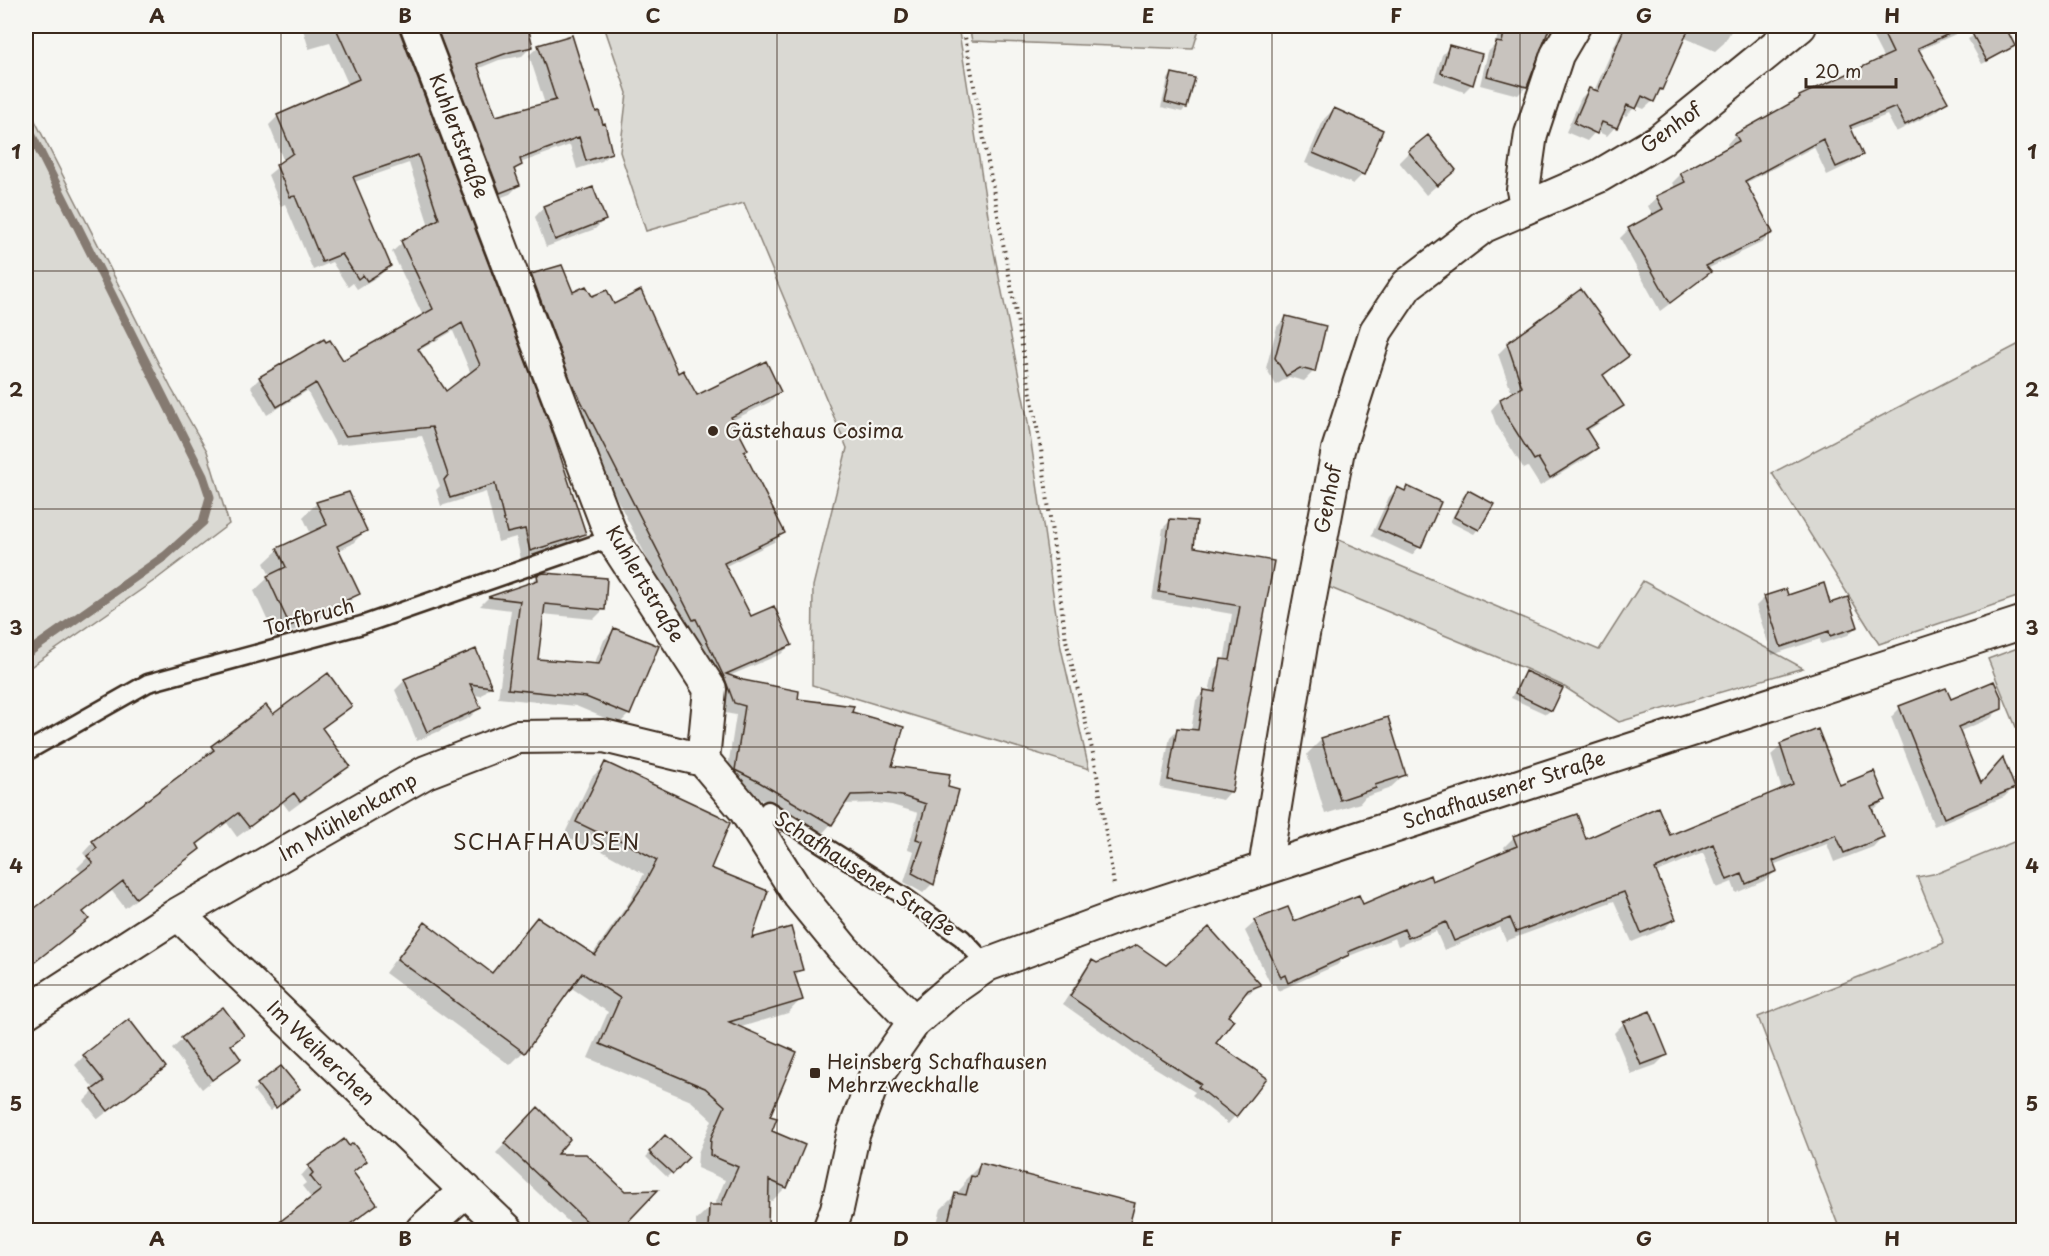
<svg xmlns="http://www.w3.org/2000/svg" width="2049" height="1256" viewBox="0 0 2049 1256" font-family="'Playpen Sans',sans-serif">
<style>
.green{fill:#dad9d3;stroke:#8a8278;stroke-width:1.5}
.shadow{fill:#0003;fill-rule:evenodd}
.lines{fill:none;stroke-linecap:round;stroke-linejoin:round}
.stream{stroke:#857a71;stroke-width:9}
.building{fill:#c8c3be;stroke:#3b2a1e;stroke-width:1.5;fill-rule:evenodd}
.service-casing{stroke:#3b2a1e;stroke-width:21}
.minor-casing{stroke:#3b2a1e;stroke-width:36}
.path{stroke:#3b2a1e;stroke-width:4;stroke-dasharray:1.5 4.5;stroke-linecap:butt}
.service{stroke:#f6f6f2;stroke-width:16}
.minor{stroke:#f6f6f2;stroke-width:32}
.grid{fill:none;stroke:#3b2a1e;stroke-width:1.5;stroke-opacity:0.55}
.poi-dot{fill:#3b2a1e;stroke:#f6f6f2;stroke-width:2}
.labels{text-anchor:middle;stroke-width:4.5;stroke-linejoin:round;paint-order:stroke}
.street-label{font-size:20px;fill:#3b2a1e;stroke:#f6f6f2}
.poi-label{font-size:20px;fill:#3b2a1e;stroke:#f6f6f2;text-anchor:start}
.quarter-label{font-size:22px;letter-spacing:1.5px;fill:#3b2a1e;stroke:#f6f6f2}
.neatline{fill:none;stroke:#3b2a1e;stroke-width:2}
.grid-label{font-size:20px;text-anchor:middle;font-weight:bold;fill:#3b2a1e}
</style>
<rect width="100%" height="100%" fill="#f6f6f2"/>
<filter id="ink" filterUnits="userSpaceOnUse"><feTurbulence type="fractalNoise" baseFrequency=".0167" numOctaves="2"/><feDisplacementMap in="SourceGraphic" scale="12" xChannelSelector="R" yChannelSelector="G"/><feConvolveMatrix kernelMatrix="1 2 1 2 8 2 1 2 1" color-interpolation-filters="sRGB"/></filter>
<g filter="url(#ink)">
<path class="green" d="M604,26H958L993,247L1028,422L1061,648L1089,769L812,685L813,586L847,448L744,203L646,231L620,152L627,93Z
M969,26H1200L1193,49L972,41Z
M26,103L171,388L207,451L229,524L158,578L26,670Z
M2023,342V595L1879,644L1772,473Z
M1332,537L1599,650L1643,581L1803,668L1619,722L1563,686L1526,669L1321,584Z
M2023,646H2024L2023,744L1988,659Z
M2023,838V1230H1840L1758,1017L1944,943L1917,877L1938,873Z"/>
<path class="shadow" d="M302,26H398L399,33L584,534L575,543L521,559L516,537L498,542L486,492L441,506L436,490L440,486L422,436L336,445L307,391L267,415L251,387L260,378L342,362L423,316L392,252L402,243L429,226L409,163L354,182L389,265L380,275L357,289L353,283L348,287L332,262L313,270L285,204L281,206L268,175L284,162L269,125L278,116L349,86L330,43L309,49ZM453,331L471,374L446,393L418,351Z
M423,26H526L531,47L522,56L499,60L477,69L495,118L545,104L529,55L539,46L595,114L611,152L602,161L577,169L570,145L520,163L514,172L519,185L510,194L491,201Z
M1499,26H1552L1539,49L1526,87L1518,95L1480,85L1488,52L1496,44Z
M1623,26H1734L1724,43L1715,51L1683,37L1660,89L1653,101L1644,109L1636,106L1626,116L1621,114L1615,127L1607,136L1596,131L1587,141L1566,132L1581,98L1590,89L1594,91Z
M1877,26H1965L1958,33L1918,51L1946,102L1937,111L1896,132L1887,115L1850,130L1861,154L1852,163L1827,175L1814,147L1744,184L1771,233L1763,242L1707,269L1709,272L1700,281L1660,311L1620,238L1629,229L1653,216L1648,206L1657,198L1676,189L1672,183L1680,175L1688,189L1683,175H1680L1729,148L1727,144L1735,135L1794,103L1800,97L1884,59L1870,32Z
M1991,26H2003L2013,46L2009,50L1982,64L1968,39Z
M1450,47L1472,84L1464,92L1434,81L1442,55Z
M1172,74L1186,107L1182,112L1161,107L1168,79Z
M1334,109L1363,174L1353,184L1305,163L1324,119Z
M1409,152L1444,179L1426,195L1399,162Z
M592,189L604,220L595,229L546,247L535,217L543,208Z
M532,275L572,294L613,306L696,397L779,392L770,402L731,421L746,450L743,453L783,533L774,542L724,567L750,618L790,645L781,654L729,676L796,701L850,713L891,768L949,775L932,884L923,893L904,882L914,851L908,849L918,813L892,805L877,803L844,804L831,824L822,834L726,780L736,715L725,713L716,689L683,629L562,391L522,285Z
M1286,317L1314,371L1304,381L1289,377L1276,385L1266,368L1277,327Z
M1508,344L1627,356L1603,376L1622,406L1612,415L1586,432L1596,448L1587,458L1540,486L1528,467L1524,469L1496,424L1491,410L1500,400L1512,394L1498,354Z
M1408,488L1419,547L1412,555L1371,536L1389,497L1397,489L1403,492Z
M1468,492L1478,529L1474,534L1450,522L1463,496Z
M317,503L365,531L352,544L338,551L358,593L344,607L276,639L254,591L270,576L264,563L278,550L311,534L303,517Z
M1171,520L1193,548L1273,562L1231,791L1223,800L1160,788L1170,737L1178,729L1191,731L1196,700L1204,692H1209L1214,669L1224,661L1232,614L1152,600L1163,528Z
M537,577L604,609L594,619L542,614L536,660L594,665L604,640L614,630L629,714L619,724L576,706L498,698L511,610L480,606L488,598L529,585Z
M1765,597H1787L1829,605L1857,626L1848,635L1821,644L1820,639L1772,655L1756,606Z
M475,651L491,686L481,696L474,695L479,708L469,718L417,741L395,690L405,680Z
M1526,673L1551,710L1546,714L1511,698L1521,677Z
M1950,701L2000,708L1991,718L1958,732L1980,785L2014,788L2004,797L1934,826L1891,717L1900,708Z
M351,705L321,730L348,766L337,776L289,811L283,803L237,837L227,823L196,846L198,848L187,859L125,908L112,891L83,913L87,919L77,930L26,969V894L36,908L82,873L77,868L87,858L83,853L93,842L203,760L201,758L212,748L266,707L273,716Z
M1322,739L1404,775L1389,789L1365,797L1360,803L1325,814L1307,754Z
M1781,746L1839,787L1885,800L1872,811L1882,837L1873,847L1834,862L1827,844L1773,865L1776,871L1766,880L1736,893L1732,882L1717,888L1703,853L1655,873L1675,918L1665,928L1632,942L1614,901L1506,941L1500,927L1444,950L1436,931L1398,946L1395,938L1344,958L1337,965L1278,991L1275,984L1271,985L1245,931L1255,922L1288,909L1294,923L1362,905L1431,882L1506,852L1504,847L1514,837L1585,841L1669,837L1782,790L1771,755Z
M606,764L710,869L750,941L802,969L794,977L801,999L788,1013L738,1028L768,1116L770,1132L786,1187L772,1201L767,1198V1230H696V1220L710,1207H714L725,1180L697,1168L698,1153L712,1120L691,1101L588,1058L608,1012L570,987L523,1052L510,1065L385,973L412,937L425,924L491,974L523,933L537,919L592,955L630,901L644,874L591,845L588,847L564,835L592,777Z
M1092,962L1097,964L1166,967L1259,985L1251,992L1241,996L1226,1016L1214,1043L1235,1116L1228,1124L1192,1095L1195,1092L1139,1058L1063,1004L1085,969Z
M222,1009L242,1035L230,1047L239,1059L202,1089L172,1049L182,1040Z
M1624,1023L1666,1055L1656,1065L1631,1074L1614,1033Z
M84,1056L164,1067L98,1119L84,1101L95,1090L75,1065Z
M281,1068L293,1094L270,1111L253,1090Z
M538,1110L554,1155L623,1230H577L496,1153Z
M666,1137L687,1157L667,1177L646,1157Z
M980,1165L1133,1204L1126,1230H935L941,1209L956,1194L964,1185L965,1180Z
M309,1167L352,1173L375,1204L343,1230H271L312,1199L302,1186L306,1183L301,1176Z"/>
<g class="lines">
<path class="stream" d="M26,124L203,476L210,497L203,522L165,556L26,654"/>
</g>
<path class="building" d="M335,26H399L400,32L550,425L586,534L530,551L525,529L507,533L495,484L450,498L444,480L448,475L432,427L345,436L316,383L277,407L259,377L324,339L326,342L330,340L343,360L433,309L401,241L439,219L418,155L353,177L391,266L367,281L363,275L358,279L342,254L322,262L295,196L290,197L276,165L293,153L277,115L359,79ZM462,323L480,365L446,391L418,349Z
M436,26H528L533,47L510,52L477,64L496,116L556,100L538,45L572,35L596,112L599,111L603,124L605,123L612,153L586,161L579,137L520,159L522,165L514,169L520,185L500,193Z
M1505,26H1550L1527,87L1487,76L1496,42L1502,43Z
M1625,26H1690L1662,90L1660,89L1654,102L1642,96L1636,109L1627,105L1617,128L1602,122L1597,134L1574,123L1589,88L1598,91Z
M1880,26H1966L1918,48L1948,102L1905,125L1896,107L1850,126L1863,155L1836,167L1823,139L1745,181L1773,233L1706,266L1711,272L1670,303L1628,228L1663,209L1656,196L1685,182L1680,173L1739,141L1735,134L1800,98L1799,96L1893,53Z
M1968,26H2005L2015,46L1987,61Z
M1449,45L1482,54L1473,85L1441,73Z
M1172,73L1195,78L1187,108L1165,102Z
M1334,108L1383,130L1364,175L1313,153Z
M1428,135L1456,170L1437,186L1408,151Z
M593,187L606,220L555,240L543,206Z
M562,265L573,292L586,286L592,296L607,290L614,304L641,290L678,373L683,370L697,395L766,361L781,392L731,417L748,450L744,452L785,533L724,563L751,616L774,606L792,645L726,674L743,680L799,691L798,699L854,706L852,712L904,727L892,766L950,774L948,787L959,790L934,885L912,873L923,841L916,839L926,804L902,796L888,794L851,795L832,825L759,782L735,770L745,706L734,703L725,679L696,619L693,620L571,381L531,274Z
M1581,289L1629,356L1603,375L1624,406L1586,429L1598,448L1550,478L1538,458L1534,460L1505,414L1500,399L1522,387L1507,343Z
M1286,316L1326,326L1315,372L1300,368L1286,376L1275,358Z
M1407,486L1441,502L1421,548L1378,529L1397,487L1405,491Z
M1468,490L1494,504L1479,530L1454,517Z
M349,492L367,531L337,546L360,594L290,626L267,576L286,567L277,548L327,525L316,502Z
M1170,519L1197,521L1194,547L1274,561L1232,792L1168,780L1177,728L1198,730L1204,690L1215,692L1221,659L1230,660L1240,606L1159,592Z
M544,573L607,578L605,610L545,604L538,659L599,664L614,628L659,646L630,715L586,697L508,689L520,601L488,597L538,580L537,575Z
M1824,583L1830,603L1848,597L1858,627L1830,636L1829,631L1781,647L1764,596L1786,589L1788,595Z
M476,649L492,687L470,684L481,708L427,732L404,679Z
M1525,671L1563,688L1552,711L1515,693Z
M328,673L352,706L322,728L350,766L300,801L294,793L249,827L238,813L197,844L200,849L136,898L123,881L83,912L89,919L26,969V915L93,863L87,856L97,848L92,841L214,750L211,746L266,705L273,714Z
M1994,681L2002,699V709L1958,727L1981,783L2003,758L2015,788L1944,818L1899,706L1946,688L1951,699Z
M1388,717L1406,775L1375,785L1376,788L1340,800L1321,738Z
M1818,729L1840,785L1874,771L1886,800L1871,806L1884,837L1844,853L1836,835L1773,861L1777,871L1746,884L1742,874L1727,880L1713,844L1655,869L1676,919L1641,933L1624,892L1516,932L1510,918L1454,941L1446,922L1408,938L1404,929L1348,952L1349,955L1288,983L1285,975L1281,977L1254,920L1288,907L1294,921L1359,895L1363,904L1430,875L1432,881L1517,846L1513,836L1577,814L1586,839L1658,807L1670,835L1793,784L1780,744Z
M605,762L720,816L730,823L711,868L768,891L752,938L791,927L803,970L794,972L803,1000L729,1022L797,1052L770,1116L777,1118L772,1131L805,1145L787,1188L769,1180L768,1230H708L709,1205H721L738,1167L710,1155L711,1138L725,1106L705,1088L600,1044L620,998L582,973L525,1053L397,959L425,922L492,973L537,917L595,955L643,886L657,860L605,832L603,835L576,822Z
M1209,927L1261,985L1248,990L1228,1016L1234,1020L1216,1043L1267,1078L1236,1117L1198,1087L1201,1084L1147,1050L1070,996L1092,960L1097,963L1137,945L1166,965Z
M223,1007L244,1035L231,1045L241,1059L212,1080L181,1038Z
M1650,1011L1668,1055L1641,1065L1623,1022Z
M129,1019L166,1067L108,1111L92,1090L104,1081L83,1055Z
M281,1066L300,1089L276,1108L257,1084Z
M538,1107L570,1139L557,1154H586L625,1191L658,1190L620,1230H596L504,1143Z
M665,1135L689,1157L673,1174L649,1152Z
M344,1139L349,1146L353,1143L367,1161L353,1172L377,1204L342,1230H269L321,1190L310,1176L313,1173L308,1166Z
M980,1163L1135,1203L1128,1230H946L955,1193L966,1195L971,1176L976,1177Z"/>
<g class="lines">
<g class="service-casing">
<path id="service" d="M26,752L148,683L362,625L612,538
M768,810L902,895L962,938L987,965"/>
</g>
<g class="minor-casing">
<path id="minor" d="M417,26L612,538L710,689L703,760L745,810L799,895L844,950L914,1022
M1527,207L1523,190L1531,134L1557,55L1574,26
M1265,868L1301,645L1338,450L1376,331L1407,285L1484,226L1599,176L1660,140L1800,26
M178,914L507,1230
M26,1012L178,914L426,772L517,737L604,736L703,760
M422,1230L466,1190
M829,1230L837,1209L853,1135L874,1079L914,1022L951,990L987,965L1119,916L2024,622"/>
</g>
<path class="path" d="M963,26L1041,449L1066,640L1095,762L1114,885"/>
<use href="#service" class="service"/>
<use href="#minor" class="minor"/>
</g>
</g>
<path class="grid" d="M281,26V1230M529,26V1230M777,26V1230M1024,26V1230M1272,26V1230M1520,26V1230M1768,26V1230M26,271H2024M26,509H2024M26,747H2024M26,985H2024"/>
<g class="poi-dot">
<circle cx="713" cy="431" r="6"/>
<rect x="809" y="1067" width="12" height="12" rx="3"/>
</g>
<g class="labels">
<g class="street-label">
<text transform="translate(1671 128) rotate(-36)" y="7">Genhof</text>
<text transform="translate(459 136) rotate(69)" y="7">Kuhlertstraße</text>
<text transform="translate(1328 499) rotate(-79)" y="7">Genhof</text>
<text transform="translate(645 584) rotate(59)" y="7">Kuhlertstraße</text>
<text transform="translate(309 617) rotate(-15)" y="7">Torfbruch</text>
<text transform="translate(1504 790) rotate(-18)" y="7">Schafhausener Straße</text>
<text transform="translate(348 817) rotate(-30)" y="7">Im Mühlenkamp</text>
<text transform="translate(865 874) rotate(33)" y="7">Schafhausener Straße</text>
<text transform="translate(321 1053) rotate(44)" y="7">Im Weiherchen</text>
</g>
<g class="poi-label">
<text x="725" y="438">Gästehaus Cosima</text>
<text x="827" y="1069">Heinsberg Schafhausen<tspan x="827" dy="23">Mehrzweckhalle</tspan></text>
</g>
<g class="quarter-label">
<text x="547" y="850">SCHAFHAUSEN</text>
</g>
</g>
<rect width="2049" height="1256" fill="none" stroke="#f6f6f2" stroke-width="66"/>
<path d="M1806 78v9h90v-9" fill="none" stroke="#3b2a1e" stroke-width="3"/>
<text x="1815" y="78" font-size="18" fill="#3b2a1e" stroke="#f6f6f2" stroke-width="4.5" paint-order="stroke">20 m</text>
<rect x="33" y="33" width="1983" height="1190" class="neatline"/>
<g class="grid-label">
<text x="157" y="23">A</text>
<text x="405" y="23">B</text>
<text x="653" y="23">C</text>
<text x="901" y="23">D</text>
<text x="1148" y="23">E</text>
<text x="1396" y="23">F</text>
<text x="1644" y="23">G</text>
<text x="1892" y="23">H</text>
<text x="16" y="159">1</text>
<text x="2032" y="159">1</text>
<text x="16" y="397">2</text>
<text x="2032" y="397">2</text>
<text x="16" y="635">3</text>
<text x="2032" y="635">3</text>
<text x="16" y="873">4</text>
<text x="2032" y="873">4</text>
<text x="16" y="1111">5</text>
<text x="2032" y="1111">5</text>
<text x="157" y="1246">A</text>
<text x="405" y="1246">B</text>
<text x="653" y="1246">C</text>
<text x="901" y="1246">D</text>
<text x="1148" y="1246">E</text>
<text x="1396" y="1246">F</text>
<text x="1644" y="1246">G</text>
<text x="1892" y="1246">H</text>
</g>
</svg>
